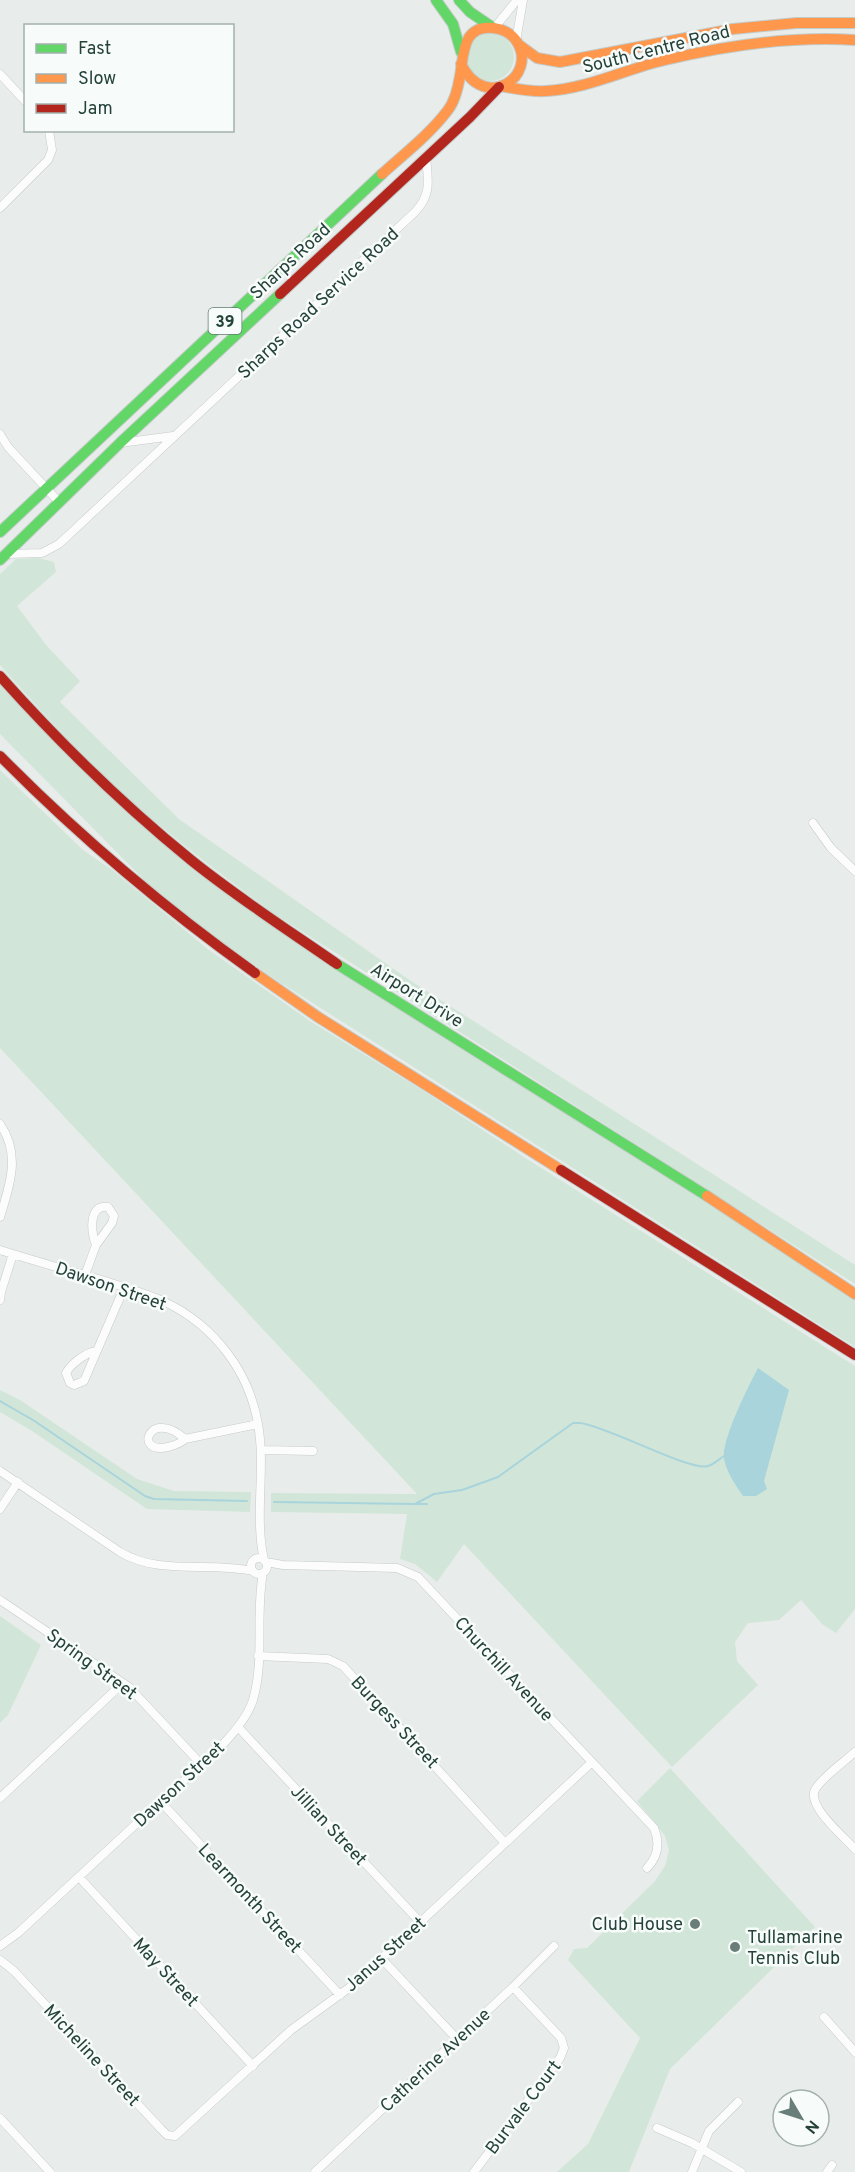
<svg xmlns="http://www.w3.org/2000/svg" width="855" height="2172" viewBox="0 0 855 2172" font-family="Overpass,sans-serif">
<style>
.green{fill:#d1e6d8}
.water{fill:#a9d4db}
.lines{fill:none;stroke-linecap:round;stroke-linejoin:round}
.stream{stroke:#a9d4db;stroke-width:2}
.street-casing{stroke:#c5cac8;stroke-width:9}
.fast-casing{stroke:#c3cbc8;stroke-width:12}
.slow-casing{stroke:#c3cbc8;stroke-width:12}
.jam-casing{stroke:#c3cbc8;stroke-width:12}
.street{stroke:#fcfcfc;stroke-width:8}
.fast{stroke:#63d668;stroke-width:10}
.slow{stroke:#ff974d;stroke-width:10}
.jam{stroke:#b3261e;stroke-width:10}
.poi-dot{fill:#697e78;stroke:#f7fbf9;stroke-width:2}
.labels{text-anchor:middle;stroke-width:5;stroke-linejoin:round;paint-order:stroke}
.shield{fill:#f7fbf9;stroke:#637a73;stroke-width:1.5}
.shield-label{font-size:16px;font-weight:bold;fill:#24423a}
.street-label{font-size:18px;fill:#24423a;stroke:#f7fbf9}
.poi-label{font-size:18px;fill:#24423a;stroke:#f7fbf9;text-anchor:end}
</style>
<rect width="100%" height="100%" fill="#e8edeb"/>
<path class="green" d="M466 57a24 24 0 1 1 48 0a24 24 0 1 1-48 0Z
M38,558L54,562L56,572L17,606L47,646L80,681L60,702L179,819L411,981L855,1265V1284L273,913C221,874 168,835 120,791C78,752 38,708 0,665V574L16,559Z
M0,682L184,859L855,1296V1347L278,981L215,937L158,894L0,734Z
M0,770L83,850L111,869L209,950L310,1021L425,1092L527,1159L855,1366V1609L836,1633L822,1624L801,1600L779,1620L748,1623L735,1642L737,1661L758,1685L672,1767L464,1544L437,1582L415,1564L400,1559L407,1514L271,1512V1493L417,1494L0,1048Z
M0,1390L20,1400L137,1479L174,1491L251,1492L250,1512L147,1509L32,1431L0,1412Z
M0,1616L41,1645L8,1715L0,1723Z
M670,1768L815,1927L670,2069L629,2172H557L588,2144L640,2038L568,1960L574,1949L587,1948L655,1881L665,1866L669,1850L665,1836L637,1801Z"/>
<path class="water" d="M758,1368L789,1390L764,1481L767,1489L756,1496H743C735,1484 727,1473 724,1459C721,1440 749,1385 758,1368Z"/>
<g class="lines">
<path class="stream" d="M0,1401L33,1420L145,1496L154,1499L247,1501
M274,1502L415,1504L434,1494L462,1490L498,1477L573,1423H580C607,1426 691,1472 708,1466C713,1465 719,1459 724,1456
M415,1504H427"/>
<g class="street-casing">
<path id="street" d="M495,27L517,0
M516,41L523,0
M0,74L26,102
M0,208L48,160L52,150L49,130
M0,434L8,447L59,502
M120,443L173,436
M7,554L42,553L59,544L415,212C432,194 428,180 426,157
M813,823L831,848L855,871
M0,1124C21,1154 10,1185 0,1217
M0,1250C35,1261 70,1271 105,1281C125,1288 146,1293 165,1302C213,1325 249,1370 258,1424C266,1469 254,1515 264,1560
M85,1275L96,1245L112,1223L114,1216L108,1207C88,1204 91,1232 96,1245
M0,1300L1,1292L13,1254
M96,1351C85,1353 71,1364 66,1373L70,1383L74,1385L84,1381L124,1288
M185,1439C150,1407 132,1455 168,1447C175,1445 180,1444 185,1439L258,1424
M261,1450L313,1451
M0,1471L120,1552C160,1576 209,1561 253,1571
M0,1509L18,1482
M251 1566a8 8 0 1 1 16 0a8 8 0 1 1-16 0Z
M266,1562L283,1565L397,1568L418,1577L654,1828C660,1843 658,1857 647,1868
M0,1600L129,1687L201,1764
M258,1656L328,1659L343,1666L505,1843
M238,1727L420,1922
M855,1752C843,1763 826,1774 816,1788C804,1804 844,1837 855,1849
M0,1798L123,1683
M160,1801L340,1995
M79,1877L253,2066
M0,1946L18,1933C66,1889 114,1844 162,1800C189,1775 242,1735 253,1700C265,1659 255,1615 263,1573
M381,1958L457,2039
M0,1960L14,1971L161,2129L167,2135L175,2136L291,2030L353,1985L591,1763
M824,2017L855,2052
M0,2118L50,2172
M657,2128L692,2143L741,2172
M315,2172L513,1987L554,1946
M474,2172L560,2058L564,2048L561,2038L513,1987
M692,2172L709,2131L738,2102
M827,2172L832,2165"/>
</g>
<g class="fast-casing">
<path id="fast" d="M436,0L453,24L461,52
M459,0L470,12L492,27
M0,532L382,174
M0,560L120,443L280,294
M337,964L707,1196"/>
</g>
<g class="slow-casing">
<path id="slow" d="M518,44L537,58L560,62L733,29L796,23H855
M501,86C516,89 531,92 546,91C587,89 626,69 665,60C728,45 790,36 855,40
M382,174C404,154 430,134 448,110C455,101 458,88 460,76C464,54 462,24 494,28C503,29 512,34 517,42C538,76 485,113 461,64
M255,973L318,1017L561,1170
M707,1196L855,1294"/>
</g>
<g class="jam-casing">
<path id="jam" d="M280,294L470,117L499,87
M0,676C59,742 122,804 191,860C238,898 288,930 337,964
M0,756C79,836 164,908 255,973
M561,1170L855,1355"/>
</g>
<use href="#street" class="street"/>
<use href="#fast" class="fast"/>
<use href="#slow" class="slow"/>
<use href="#jam" class="jam"/>
</g>
<g class="poi-dot">
<circle cx="695" cy="1924" r="6"/>
<circle cx="735" cy="1947" r="6"/>
</g>
<g class="labels">
<rect class="shield" x="208.5" y="308" width="33" height="26" rx="4.5"/>
<g class="shield-label">
<text x="225" y="327">39</text>
</g>
<g class="street-label">
<text transform="translate(656 49) rotate(-14)" y="6">South Centre Road</text>
<text transform="translate(290 261) rotate(-43)" y="6">Sharps Road</text>
<text transform="translate(318 303) rotate(-43)" y="6">Sharps Road Service Road</text>
<text transform="translate(417 995) rotate(32)" y="6">Airport Drive</text>
<text transform="translate(111 1286) rotate(19)" y="6">Dawson Street</text>
<text transform="translate(92 1664) rotate(36)" y="6">Spring Street</text>
<text transform="translate(504 1669) rotate(47)" y="6">Churchill Avenue</text>
<text transform="translate(395 1722) rotate(47)" y="6">Burgess Street</text>
<text transform="translate(179 1784) rotate(-43)" y="6">Dawson Street</text>
<text transform="translate(329 1825) rotate(47)" y="6">Jillian Street</text>
<text transform="translate(250 1898) rotate(47)" y="6">Learmonth Street</text>
<text transform="translate(385 1954) rotate(-42)" y="6">Janus Street</text>
<text transform="translate(166 1972) rotate(47)" y="6">May Street</text>
<text transform="translate(92 2055) rotate(47)" y="6">Micheline Street</text>
<text transform="translate(435 2060) rotate(-43)" y="6">Catherine Avenue</text>
<text transform="translate(523 2107) rotate(-53)" y="6">Burvale Court</text>
</g>
<g class="poi-label">
<text x="683" y="1930">Club House</text>
<text x="747" y="1943" text-anchor="start">Tullamarine<tspan x="747" dy="21">Tennis Club</tspan></text>
</g>
</g>
<rect x="24" y="24" width="210" height="108" fill="#f7fbf9" stroke="#a3b1ad" stroke-width="1.5"/>
<rect x="36" y="44" width="30" height="9" fill="#63d668" stroke="#a3b1ad" stroke-width="1.5"/>
<text x="78" y="54" font-size="18" fill="#24423a">Fast</text>
<rect x="36" y="74" width="30" height="9" fill="#ff974d" stroke="#a3b1ad" stroke-width="1.5"/>
<text x="78" y="84" font-size="18" fill="#24423a">Slow</text>
<rect x="36" y="104" width="30" height="9" fill="#b3261e" stroke="#a3b1ad" stroke-width="1.5"/>
<text x="78" y="114" font-size="18" fill="#24423a">Jam</text>
<g transform="translate(801 2118) rotate(129)"><circle r="28" fill="#f7fbf9" stroke="#a3b1ad" stroke-width="1.5"/>
<path d="M0-4.5L10 22L0 15L-10 22Z" fill="#697e78"/>
<text y="-9" font-size="16" font-weight="bold" text-anchor="middle" fill="#24423a">N</text>
</g>
</svg>
